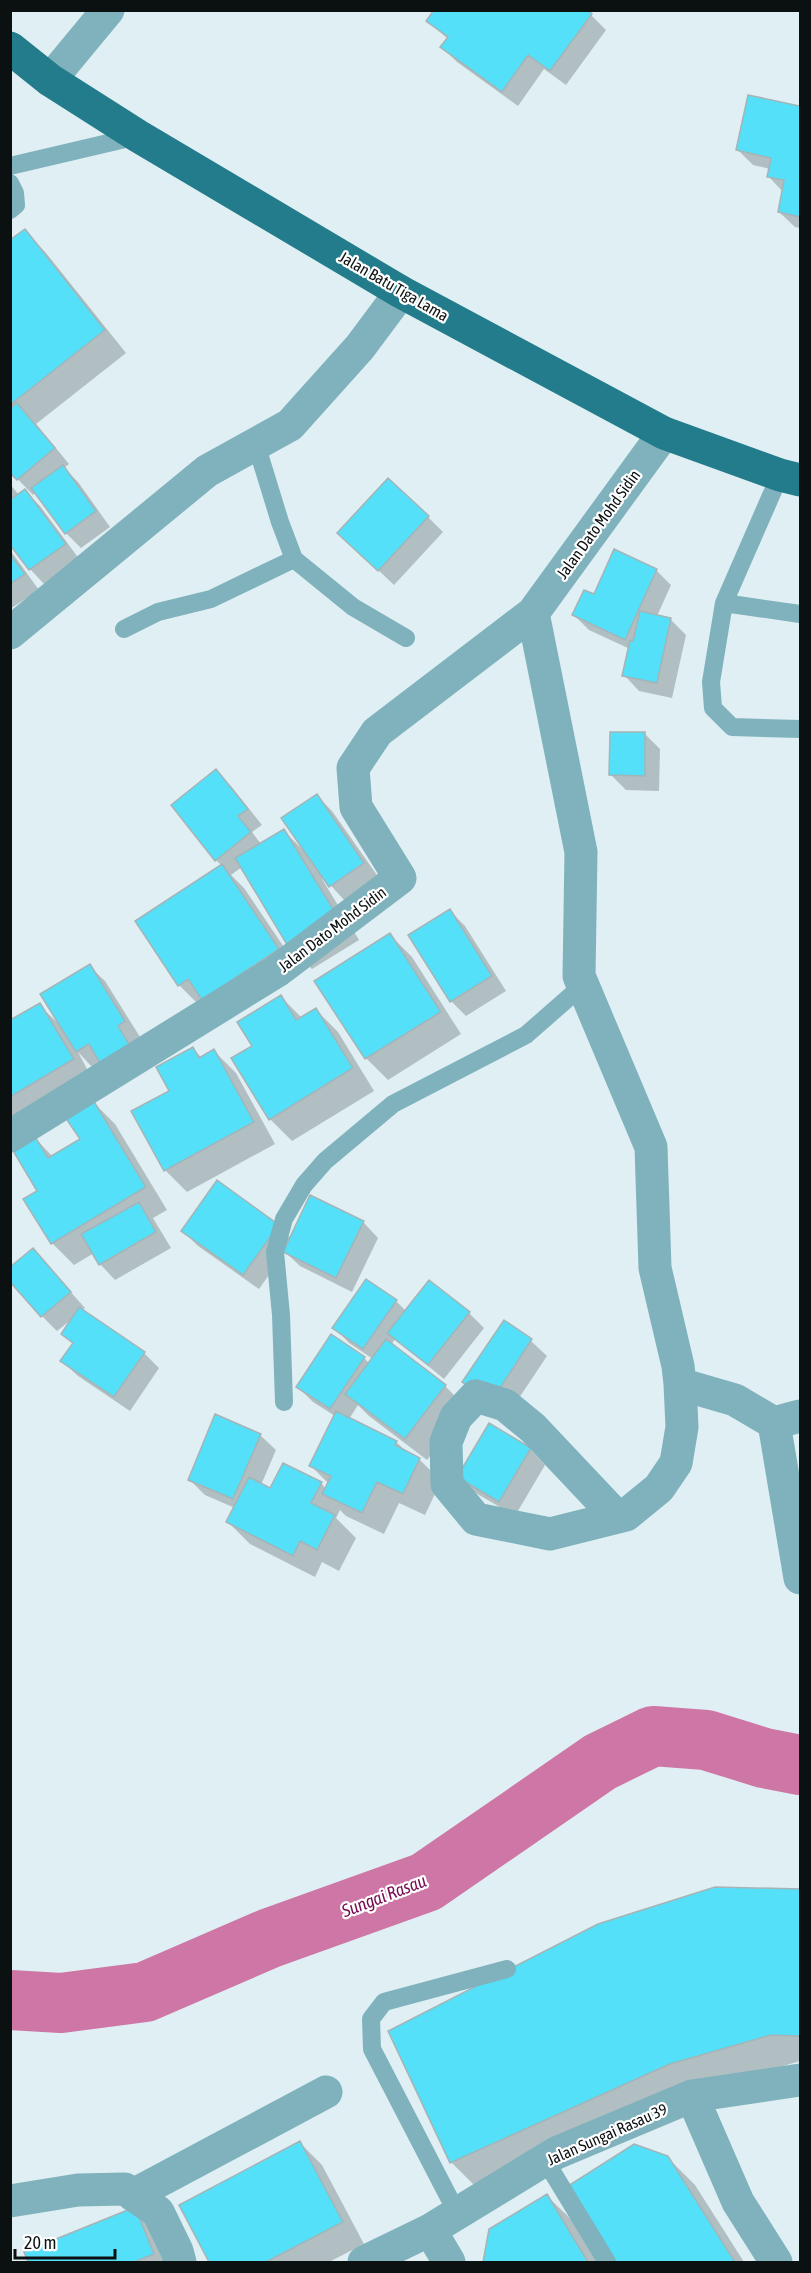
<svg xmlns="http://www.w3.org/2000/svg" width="811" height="2273" viewBox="0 0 811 2273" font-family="'Asap Condensed',sans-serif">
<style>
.shadow{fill:#0003}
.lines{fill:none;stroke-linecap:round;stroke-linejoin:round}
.river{stroke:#ce76a5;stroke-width:60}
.building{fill:#54e0f9;stroke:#a4b4b7;stroke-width:1.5}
.lane{stroke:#7fb2bc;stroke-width:18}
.street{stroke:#7fb2bc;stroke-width:33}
.primary{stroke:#237c8b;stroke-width:33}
.labels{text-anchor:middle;stroke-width:4.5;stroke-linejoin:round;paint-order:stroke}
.street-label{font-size:16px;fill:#0b1011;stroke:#fff}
.water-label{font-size:18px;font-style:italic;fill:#780b52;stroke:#fff}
</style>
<rect width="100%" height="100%" fill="#dfeff3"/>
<path class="shadow" d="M591,15L606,30L566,85L544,69L518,106L457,62L442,47L448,39L428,21Z
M749,96L800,107V228L795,227L779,212L783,192L769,177L770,169L753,165L738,150Z
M25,231L46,253L126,353L36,424L69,464L64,468L78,482L110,527L81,548L66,533L36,492L33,495L10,471V242Z
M10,484L19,495L25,491L40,506L80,560L45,585L30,569L10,542Z
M428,517L443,532L394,585L355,548Z
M10,550L39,590L10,609Z
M656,570L671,585L657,616L670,619L686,635L672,698L639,691L624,675L630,649L589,630L574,615L595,596Z
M645,734L660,749L659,791L626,790L611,775Z
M216,771L231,786L262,825L252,832L261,844L284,831L303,850L304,849L317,796L332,811L379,878L345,901L324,878L322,879L359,940L312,969L290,947L242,867L231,875L244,888L300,971L201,1007L179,985L222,866L216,860Z
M450,911L465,926L506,991L466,1016L451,1001Z
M390,935L412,957L461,1034L388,1080L366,1058L317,981Z
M89,966L105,981L140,1037L92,1067L78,1052L94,1082L10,1132V1022L39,1005L59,1024Z
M281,997L302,1018L316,1010L338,1032L374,1091L292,1141L270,1119L254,1046Z
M193,1049L202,1058L214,1051L236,1073L275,1144L187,1192L165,1170L171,1091Z
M93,1102L115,1124L167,1210L153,1218L171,1248L115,1280L100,1264L94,1253L74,1265L52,1243L39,1191L34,1137L53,1157L82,1140Z
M363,1222L378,1238L352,1292L300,1266L285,1252L259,1289L198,1246L183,1231L278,1226L291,1239Z
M33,1250L85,1308L81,1311L144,1353L159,1368L130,1411L78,1376L62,1361L74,1345L63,1334L72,1319L57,1331L42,1316Z
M396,1301L406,1311L469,1313L484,1328L444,1379L395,1339L391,1345L445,1386L467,1408L427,1460L369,1416L358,1405L349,1419L396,1442L407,1452L419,1459L441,1481L425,1515L399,1503L384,1534L346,1516L340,1510L336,1518L356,1538L339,1571L322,1562L315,1577L250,1544L228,1522L235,1508L205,1495L190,1480L260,1435L276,1450L261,1485L271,1490L321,1483L326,1489L329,1484L311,1466L335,1416L313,1402L298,1387L364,1358L370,1364L373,1359L349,1343L334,1327Z
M504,1322L531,1341L547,1356L507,1416L479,1397Z
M530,1449L545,1465L515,1516L474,1492L459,1477Z
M716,1889L800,1890V2061L698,2091L479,2190L452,2163L390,2032Z
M300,2143L322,2165L364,2244L329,2262H211L181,2206Z
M667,2157L695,2185L744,2262H618L570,2186Z
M547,2196L575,2223L598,2262H485L491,2229Z
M135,2209L157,2231L170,2262H29L26,2253Z"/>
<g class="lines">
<path class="river" d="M10,2000L61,2003L145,1992L270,1938L426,1882L600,1762L653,1736L706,1740L764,1758L800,1765"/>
</g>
<path class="building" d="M434,10H587L592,14L550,71L528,55L502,92L440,47L448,37L426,21Z
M748,95L800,106V217L778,212L784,180L767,177L771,158L736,150Z
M25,229L105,330L10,405V240Z
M17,403L55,448L17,480L10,473V408Z
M63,465L96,511L65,534L31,488Z
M388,478L429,516L378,571L337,533Z
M25,489L66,544L29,570L10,545V500Z
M614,549L657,569L625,640L572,615L584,590L594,594Z
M10,554L25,574L10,584Z
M640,611L671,618L657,683L622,676L630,640L633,641Z
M610,732H645V776L609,775Z
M216,769L248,809L238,816L251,832L215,861L171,805Z
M317,794L364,863L329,887L281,818Z
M284,829L338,917L289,948L235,858Z
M222,864L279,949L202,1000L188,979L178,986L135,921Z
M450,909L492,976L450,1002L408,935Z
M390,933L441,1012L365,1059L314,981Z
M90,964L125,1021L118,1026L131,1047L101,1065L89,1044L76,1052L40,994Z
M281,995L296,1020L316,1008L353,1068L269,1120L231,1058L252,1046L237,1022Z
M40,1003L74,1059L10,1097V1020Z
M193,1047L199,1058L214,1049L254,1122L164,1171L131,1111L169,1091L156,1067Z
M93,1100L146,1187L51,1244L23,1199L37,1191L12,1149L34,1135L48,1158L80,1139L65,1117Z
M217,1180L279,1225L243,1275L181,1231Z
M310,1195L364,1221L336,1278L283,1252Z
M139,1202L156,1232L99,1265L81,1234Z
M33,1248L71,1292L41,1317L10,1282V1267Z
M366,1279L397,1300L363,1349L332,1328Z
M429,1280L470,1312L428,1365L387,1333Z
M79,1307L145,1352L114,1397L60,1361L73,1343L61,1334Z
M504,1320L532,1339L491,1402L462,1382Z
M331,1334L365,1357L330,1409L296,1387Z
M386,1339L446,1385L405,1439L345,1394Z
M336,1411L397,1441L395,1445L420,1458L403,1494L377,1482L362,1513L322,1494L331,1476L309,1466Z
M215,1414L261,1434L233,1499L188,1480Z
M489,1423L531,1448L499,1502L457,1477Z
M283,1463L322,1482L311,1503L335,1515L317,1550L300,1541L293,1556L226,1522L249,1477L270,1488Z
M715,1887L800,1889V2036L771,2035L670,2064L450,2163L388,2031L598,1924Z
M300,2141L343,2222L266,2262H209L179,2205Z
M634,2144L668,2156L735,2262H616L568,2186Z
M547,2194L588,2262H483L489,2229Z
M135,2207L154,2254L134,2262H28L24,2252Z"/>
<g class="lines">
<path class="lane" d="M10,166L138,136
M10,183L15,193L16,205L10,210
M256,444L280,522L294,559L353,607L406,638
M780,475L724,603L711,682L713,708L732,727L800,729
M724,603L800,614
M124,629L158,612L211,599L294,559
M284,1402L281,1315L275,1252L284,1219L304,1185L325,1161L393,1104L526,1035L583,985
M545,2160L607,2262
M457,2213L372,2049L371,2019L384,2002L507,1969"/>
<path class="street" d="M50,80L108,10
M533,613L581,852L579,976L651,1147L655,1268L678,1366L680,1384L682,1427L676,1463L659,1488L626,1515L550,1534L476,1519L447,1484L446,1442L456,1417L476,1396L505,1405L533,1428L617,1517
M10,633L207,471L290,425L360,347L401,292
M10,1136L277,971L400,878L356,807L353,768L377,732L533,613L664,433
M680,1384L735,1400L774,1423L800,1416
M774,1423L800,1578
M692,2096L738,2202L776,2262
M133,2195L326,2092
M10,2201L78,2190L125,2189L158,2212L177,2251L180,2262
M430,2230L449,2262
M364,2262L430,2230L556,2153L692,2096L800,2080"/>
<path class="primary" d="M10,48L50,80L138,136L401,292L664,433L780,475L800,480"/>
</g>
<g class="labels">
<g class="street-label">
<text transform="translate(394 286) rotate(30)" y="6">Jalan Batu Tiga Lama</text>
<text transform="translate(598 524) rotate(-54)" y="6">Jalan Dato Mohd Sidin</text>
<text transform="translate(332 929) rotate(-37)" y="6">Jalan Dato Mohd Sidin</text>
<text transform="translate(607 2134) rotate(-24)" y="6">Jalan Sungai Rasau 39</text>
</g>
<g class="water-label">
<text transform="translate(384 1896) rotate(-21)" y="6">Sungai Rasau</text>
</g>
</g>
<rect width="811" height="2273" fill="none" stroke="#0b1011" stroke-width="24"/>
<path d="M15 2249v9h100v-9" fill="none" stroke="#0b1011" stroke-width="3"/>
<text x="24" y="2249" font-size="18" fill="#0b1011" stroke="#ffffff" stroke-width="4.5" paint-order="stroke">20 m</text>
</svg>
